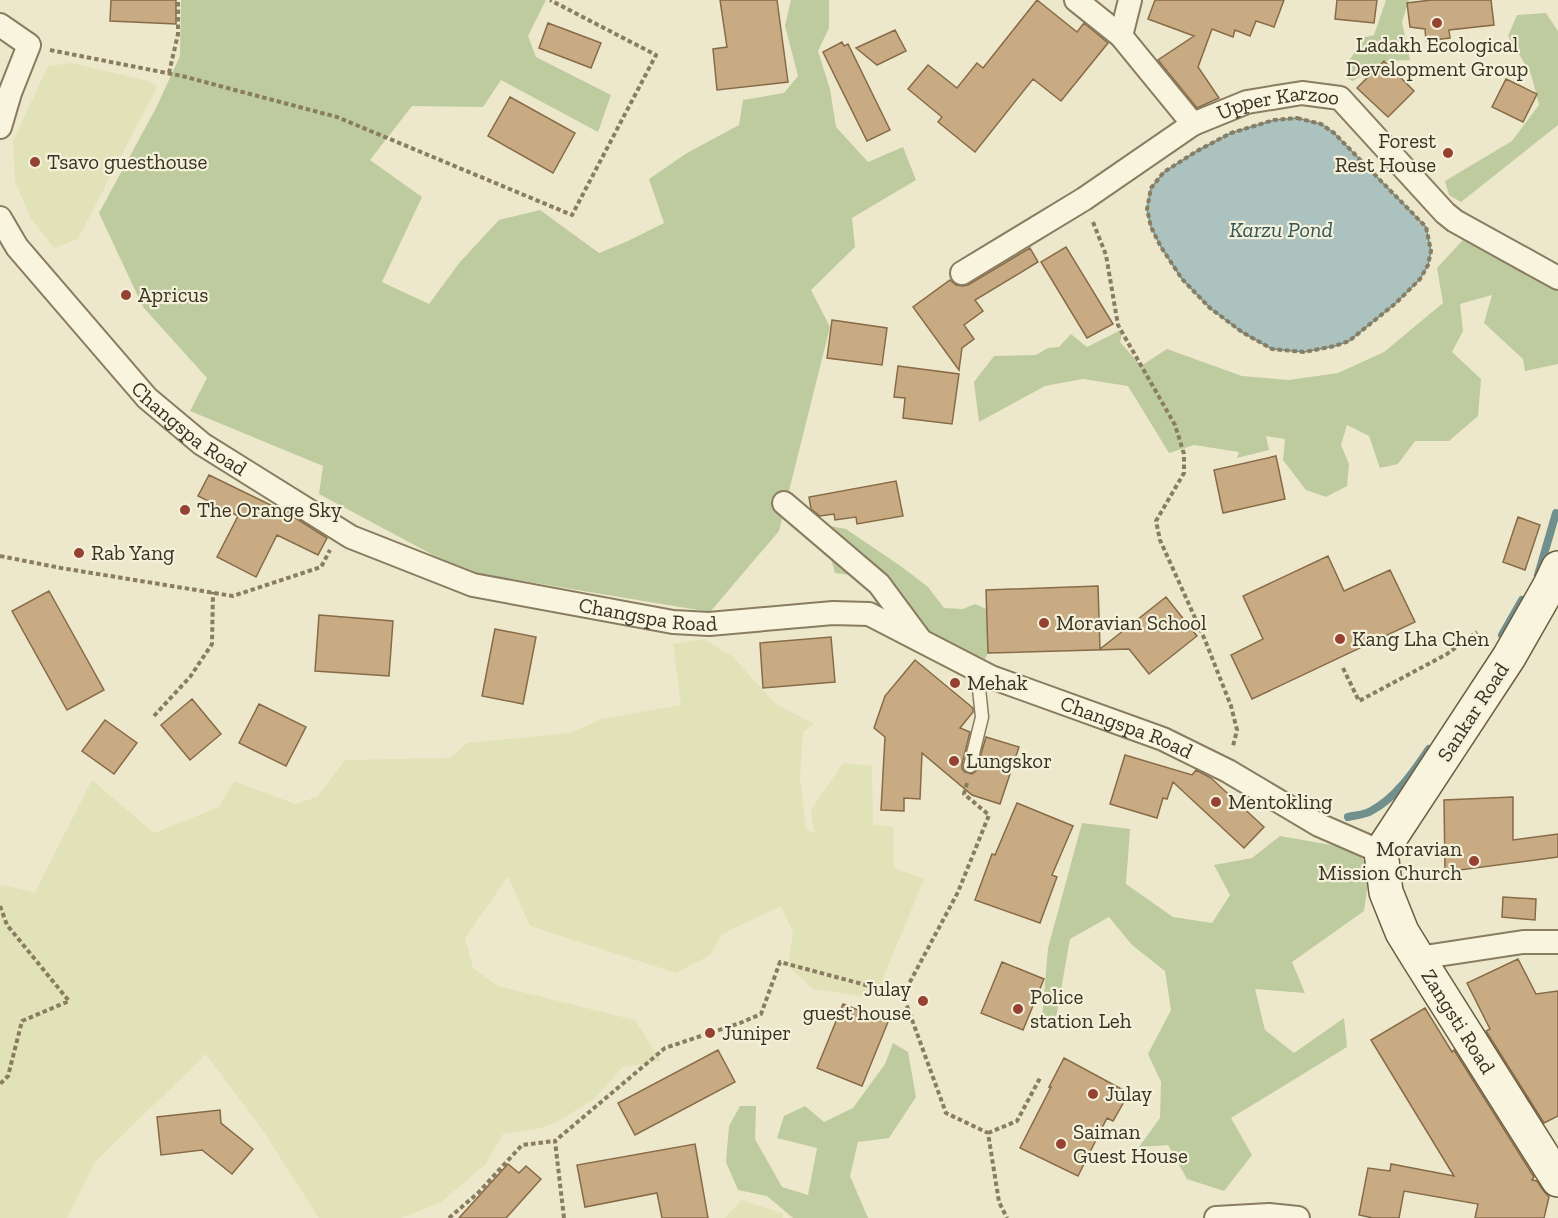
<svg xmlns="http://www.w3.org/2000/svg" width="1558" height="1218" viewBox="0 0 1558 1218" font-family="'Zilla Slab',serif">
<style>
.farmland{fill:#e2e2b8}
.green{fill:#becb9f}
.water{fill:#abc2bf;stroke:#71908d;stroke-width:1.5}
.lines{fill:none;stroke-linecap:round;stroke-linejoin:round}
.stream{stroke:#71908d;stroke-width:8}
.building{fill:#c9ab83;stroke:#876b47;stroke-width:1.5}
.lane-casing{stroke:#897c60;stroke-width:15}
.street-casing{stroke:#897c60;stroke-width:26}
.secondary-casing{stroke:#6b5e42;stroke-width:36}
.path{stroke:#897c60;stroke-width:4;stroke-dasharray:4.5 3;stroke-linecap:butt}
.lane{stroke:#f8f4de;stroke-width:12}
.street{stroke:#f8f4de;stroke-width:22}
.secondary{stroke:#f8f4de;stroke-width:33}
.poi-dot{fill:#954233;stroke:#f4f1da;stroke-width:2}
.labels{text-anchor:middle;stroke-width:4.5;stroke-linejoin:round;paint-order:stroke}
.poi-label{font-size:21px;fill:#3a3222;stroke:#f4f1da;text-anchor:start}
.street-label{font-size:21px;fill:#3a3222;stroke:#f4f1da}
.water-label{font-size:22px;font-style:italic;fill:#325559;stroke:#f4f1da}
</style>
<rect width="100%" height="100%" fill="#ede8cb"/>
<path class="farmland" d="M71,63L149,81L157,87L78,239L54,248L30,217L15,181L13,141L48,66Z
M704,639L733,657L776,704L814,724L803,732L800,778L806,829L814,833L811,810L843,763L872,766L873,825L893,827L894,868L924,879L875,998L813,989L788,966L793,932L781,906L722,934L710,955L676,973L530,926L508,876L465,938L473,968L498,986L635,1020L661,1061L623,1067L594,1099L555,1123L537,1129L503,1134L485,1165L440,1203L401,1218H319L260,1126L206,1054L95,1162L67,1218H0V887L1,885L35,892L92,780L154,833L219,807L234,781L295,804L317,797L345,760L450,758L467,743L571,733L601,719L681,705L673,644Z
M741,1200L782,1213L783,1218H725Z"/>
<path class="green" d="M181,0H546L528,36L536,57L611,95L598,132L501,80L483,107L412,106L370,160L422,197L382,282L429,304L460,262L499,220L540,210L599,253L628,241L664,223L649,179L687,153L739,125L743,100L784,93L798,76L785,26L791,0H829V28L818,51L830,89L836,127L868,162L903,147L916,180L852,218L855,247L811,290L830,327L779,531L710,612L463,571L319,494L323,466L190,411L207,378L143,307L99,213L156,108L180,56Z
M1386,0H1409L1402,22L1410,60L1384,61L1353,81L1346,78V65L1365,37L1374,35Z
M1546,13L1558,31V125L1461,202L1449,195L1445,181L1512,141L1539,105L1531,74L1508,36L1517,15Z
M1463,240L1558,289V364L1525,371L1523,359L1484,323L1492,295L1460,304L1463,331L1452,352L1481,379L1478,416L1449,441H1415L1398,464L1380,468L1369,436L1347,425L1341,445L1349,464L1347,486L1326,497L1306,490L1283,460L1285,439L1266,436L1269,450L1237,458L1239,452L1194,445L1169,453L1128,386L1083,379L1045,386L979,422L974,382L994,356L1036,355L1048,348L1059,347L1071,334L1087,347L1123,329L1120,342L1141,366L1167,349L1242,376L1289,380L1338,373L1384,352L1443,303L1437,268Z
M820,524L846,529L902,567L928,587L944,608L963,609L975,604L993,612L990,648L985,659L957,655L899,627L875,602L870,584L850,575L835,573L829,551L807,540L804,532Z
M1082,823L1130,829L1126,884L1173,917L1212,923L1230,895L1214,865L1252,858L1280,836L1354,849L1370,868L1364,911L1292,962L1305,993L1255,989L1265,1030L1294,1053L1344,1018L1347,1047L1231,1118L1252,1155L1224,1191L1187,1179L1168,1145L1139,1147L1160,1118L1161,1082L1148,1054L1171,1010L1165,971L1132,945L1109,917L1070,939L1056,1018L1042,1020L1048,948Z
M893,1043L908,1052L916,1097L889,1138L858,1142L850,1176L868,1218H793L767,1196L738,1190L726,1162L729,1126L740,1106H756L755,1139L782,1187L808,1195L817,1148L777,1138L784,1116L805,1106L824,1122L853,1108L885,1064Z"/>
<path class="water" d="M1297,118L1321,124L1334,133L1426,227L1431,251L1428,265L1420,279L1396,303L1349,341L1335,346L1304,352L1272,349L1242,332L1210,308L1182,279L1161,247L1151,227L1147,209L1151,188L1164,172L1197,151L1231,133L1274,120Z"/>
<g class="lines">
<path class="stream" d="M1538,575L1556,513
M1502,635L1522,600
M1348,817C1356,815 1365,815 1371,811C1396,798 1414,771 1429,749"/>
</g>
<path class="building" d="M111,0H176V24L110,21Z
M720,0H777L788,82L717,90L713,49L727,47Z
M1037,0L1077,32L1084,23L1108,43L1061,101L1033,79L975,152L938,122L942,117L908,89L928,65L957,88L977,63L983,68Z
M1155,0H1284L1274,27L1256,21L1250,36L1235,30L1233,37L1212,29L1198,67L1219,98L1197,108L1158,60L1194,36L1148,19Z
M1337,0H1377L1374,23L1335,19Z
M1431,0H1491L1494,25L1449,30L1450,38L1426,41L1425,29L1410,27L1407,3Z
M548,23L601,43L591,68L539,48Z
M895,30L906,51L877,65L856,48Z
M842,42L844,46L848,44L890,130L867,141L823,52Z
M1384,61L1414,91L1388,117L1357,88Z
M1506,79L1537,94L1523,122L1492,107Z
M510,97L575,133L553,173L488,136Z
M1066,247L1113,324L1087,338L1041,262Z
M1030,248L1038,262L975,300L983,311L964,325L974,339L962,348L959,370L913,307L950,280L956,285L962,286L968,285Z
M832,320L887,328L882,365L827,358Z
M898,366L959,374L952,424L903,418L905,398L894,397Z
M1276,456L1285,499L1223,513L1214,470Z
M209,475L291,515L327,538L318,555L277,535L256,577L217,557L238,516L198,496Z
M896,481L903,516L857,524L856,517L835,520L834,514L820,516L811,509L809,497Z
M1518,517L1540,525L1525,570L1503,562Z
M1328,556L1344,591L1390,570L1415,622L1252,699L1231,655L1263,639L1243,596Z
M1098,586L1100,649L1166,597L1197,636L1149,674L1129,649L988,653L986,590Z
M49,591L104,690L67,710L12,611Z
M319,615L393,621L389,676L315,671Z
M495,629L536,637L523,704L482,696Z
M831,637L835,682L763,688L760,643Z
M915,660L973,708V712L960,728L970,732L962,764V769L965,772L972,774L976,771L986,737L1019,747L1000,804L972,795L922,753L920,799L904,798V811L881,810L885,737L874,728L885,696Z
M192,699L221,734L190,760L161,725Z
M259,704L306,727L286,766L239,743Z
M105,720L137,743L114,774L82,751Z
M1125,755L1192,775L1196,770L1211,778L1264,827L1244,848L1173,782L1167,799L1163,798L1157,818L1110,804Z
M1513,797V840L1558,834V857L1445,872L1444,800Z
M1017,803L1073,826L1052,875L1057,877L1040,923L975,900L992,854L995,855Z
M1503,897L1536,899L1535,920L1502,917Z
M1518,959L1536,994L1558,991V1116L1544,1123L1486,1031L1490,1029L1467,983Z
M1002,962L1044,979L1023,1030L981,1013Z
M843,1004L888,1022L862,1086L817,1068Z
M1425,1008L1452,1052L1454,1050L1534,1177L1532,1180L1537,1181L1543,1190L1549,1197L1544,1218H1475L1478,1204L1404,1191L1399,1218H1373L1359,1215L1368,1168L1390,1171L1391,1164L1454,1176L1371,1040Z
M718,1050L735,1082L635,1135L618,1103Z
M1064,1058L1129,1093L1113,1121L1107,1118L1078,1176L1020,1148L1051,1087H1049Z
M220,1110L221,1123L253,1149L232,1174L202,1150L161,1155L157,1117Z
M695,1144L708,1218H662L657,1193L585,1207L577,1165Z
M508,1164L519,1173L526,1166L541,1179L506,1218H459Z"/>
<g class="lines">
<g class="lane-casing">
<path id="lane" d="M970,766L982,717L977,670"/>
</g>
<g class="street-casing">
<g id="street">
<path d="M1076,0L1121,36"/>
<path id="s1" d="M1130,0L1121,36L1193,124L1247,102L1302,93L1340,98L1445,213L1455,221L1558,278"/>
<path d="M0,25L29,45L10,93L0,127"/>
<path id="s2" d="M0,218L17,247L147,398L202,444L351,537L473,585L673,622L709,624L833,613L869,614L991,677L1163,739L1228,771L1319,825L1381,852"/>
<path d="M962,273L1084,199L1193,124"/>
<path d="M784,503L879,584L919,638"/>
<path d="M1418,958L1523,942H1558"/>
<path d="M1216,1218L1269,1215L1298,1218"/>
</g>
</g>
<g class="secondary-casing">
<g id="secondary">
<path id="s3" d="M1558,568L1549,587L1509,657L1381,852L1386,892L1402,932L1418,958L1558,1180"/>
</g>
</g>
<path class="path" d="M50,50L182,76L337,117L572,215L656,55L550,0
M169,73L178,34V0
M1297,118L1321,124L1334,133L1426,227L1431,251L1428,265L1420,279L1396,303L1349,341L1335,346L1304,352L1272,349L1242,332L1210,308L1182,279L1161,247L1151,227L1147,209L1151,188L1164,172L1197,151L1231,133L1274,120Z
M1093,222L1106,255L1118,325L1175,425L1184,454V473L1156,521L1160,540L1205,640L1231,706L1237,730L1233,746
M0,556L61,568L233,596L321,567L330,550
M1343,668L1359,701L1447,654L1477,632
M154,716L190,677L212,644L213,592
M967,783L964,794L989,815L958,892L903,995L946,1113L988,1133L999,1202L1007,1218
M0,906L7,925L69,1001L22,1021L8,1076L0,1084
M988,1133L1017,1121L1040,1078
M449,1218L478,1193L522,1145L555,1141
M564,1218L555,1141L665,1048L740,1023L761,1014L780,962L903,995"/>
<use href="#lane" class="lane"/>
<use href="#street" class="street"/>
<use href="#secondary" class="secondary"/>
</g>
<g class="poi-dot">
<circle cx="1437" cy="23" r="6"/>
<circle cx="1448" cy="153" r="6"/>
<circle cx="35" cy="162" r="6"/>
<circle cx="126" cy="295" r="6"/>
<circle cx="185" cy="510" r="6"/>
<circle cx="79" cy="553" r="6"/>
<circle cx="1044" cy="623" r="6"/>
<circle cx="1340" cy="639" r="6"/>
<circle cx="955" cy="683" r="6"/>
<circle cx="954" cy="761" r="6"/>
<circle cx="1216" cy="802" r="6"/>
<circle cx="1474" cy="861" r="6"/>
<circle cx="923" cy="1001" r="6"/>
<circle cx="1018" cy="1009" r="6"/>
<circle cx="710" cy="1033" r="6"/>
<circle cx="1093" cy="1094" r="6"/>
<circle cx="1061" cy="1144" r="6"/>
</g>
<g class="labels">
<g class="poi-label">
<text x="1437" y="52" text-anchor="middle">Ladakh Ecological<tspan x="1437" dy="24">Development Group</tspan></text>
<text x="1436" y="148" text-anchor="end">Forest<tspan x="1436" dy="24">Rest House</tspan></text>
<text x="47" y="169">Tsavo guesthouse</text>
<text x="138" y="302">Apricus</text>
<text x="197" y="517">The Orange Sky</text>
<text x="91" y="560">Rab Yang</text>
<text x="1056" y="630">Moravian School</text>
<text x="1352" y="646">Kang Lha Chen</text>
<text x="967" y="690">Mehak</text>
<text x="966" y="768">Lungskor</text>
<text x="1228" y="809">Mentokling</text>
<text x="1462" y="856" text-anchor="end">Moravian<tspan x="1462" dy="24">Mission Church</tspan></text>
<text x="911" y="996" text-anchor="end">Julay<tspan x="911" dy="24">guest house</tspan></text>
<text x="1030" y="1004">Police<tspan x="1030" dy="24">station Leh</tspan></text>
<text x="722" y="1040">Juniper</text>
<text x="1105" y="1101">Julay</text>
<text x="1073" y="1139">Saiman<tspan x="1073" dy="24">Guest House</tspan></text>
</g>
<g class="street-label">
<text dy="7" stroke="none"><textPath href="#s1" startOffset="240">Upper Karzoo</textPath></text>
<text dy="7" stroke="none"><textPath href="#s2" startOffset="285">Changspa Road</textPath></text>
<text dy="7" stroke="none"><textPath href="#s2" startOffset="789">Changspa Road</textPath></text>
<text transform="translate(1473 712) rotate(-57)" y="7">Sankar Road</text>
<text dy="7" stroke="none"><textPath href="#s2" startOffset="1293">Changspa Road</textPath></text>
<text dy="7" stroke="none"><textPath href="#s3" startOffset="524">Zangsti Road</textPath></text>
</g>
<g class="water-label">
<text x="1281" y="237">Karzu Pond</text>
</g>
</g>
</svg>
